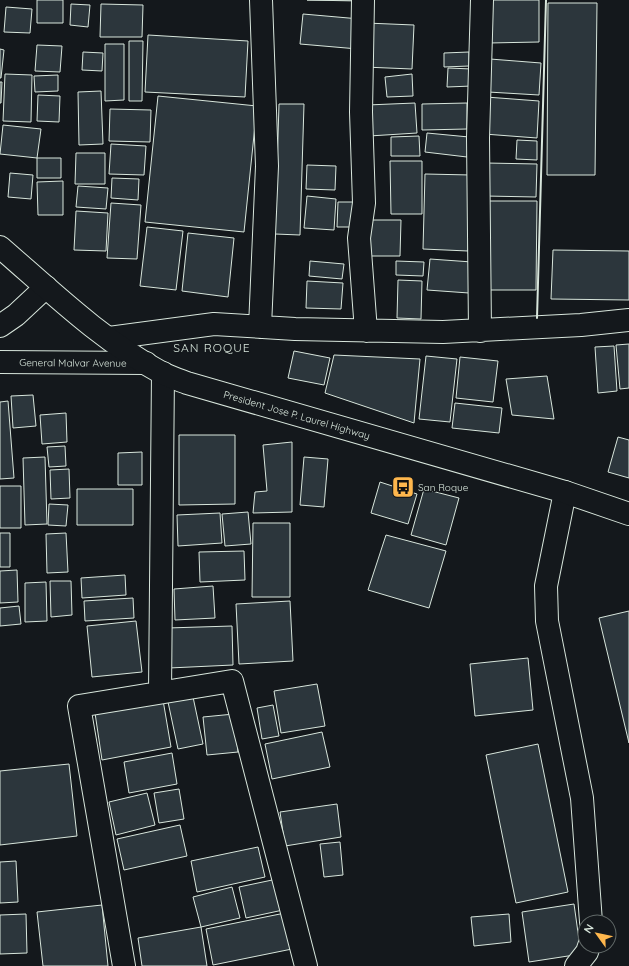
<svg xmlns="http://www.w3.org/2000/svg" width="629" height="966" viewBox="0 0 629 966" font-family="Quicksand,sans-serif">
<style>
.building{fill:#2c363c;stroke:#d8e6dc}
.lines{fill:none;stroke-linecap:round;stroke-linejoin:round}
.minor-casing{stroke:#d8e6dc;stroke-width:24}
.major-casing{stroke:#d8e6dc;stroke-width:24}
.highway-casing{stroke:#d8e6dc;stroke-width:24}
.minor{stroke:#14181c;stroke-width:22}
.major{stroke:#14181c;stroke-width:22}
.highway{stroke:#14181c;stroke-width:22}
.wall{stroke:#d8e6dc;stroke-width:2}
.labels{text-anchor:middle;stroke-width:3;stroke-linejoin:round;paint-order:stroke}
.street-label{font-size:10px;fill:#d8e6dc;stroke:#14181c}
.poi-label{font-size:10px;fill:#d8e6dc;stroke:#14181c;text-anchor:start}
.quarter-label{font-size:12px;letter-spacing:1px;fill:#d8e6dc;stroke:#14181c}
</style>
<rect width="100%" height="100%" fill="#14181c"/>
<path class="building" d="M37,0H63V23H37Z
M307,0H359V1Z
M488,0H539V42L489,43Z
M548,3H597L595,175H547Z
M71,4L90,5L88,27L70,25Z
M101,4L143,5L142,37H100Z
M6,7L32,9L30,33L4,32Z
M303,14L360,19L358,49L300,44Z
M366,23L414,25L412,69L364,67Z
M148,35L248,41L245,97L145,92Z
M129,41H143L142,101H129Z
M105,44H124V100L105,101Z
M37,45L62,46L60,72L35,71Z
M0,49L4,50L1,78H0Z
M83,52L103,53L102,71L82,70Z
M469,52V66L444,67V53Z
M490,59L541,63L539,95L488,92Z
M448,68L472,69V86L447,87Z
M5,74L32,75L31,122L3,121Z
M412,74L413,96L387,97L385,77Z
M58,75V91L35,92L34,76Z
M0,82H2L1,103H0Z
M101,91L103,144L79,145L78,92Z
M38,95L60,96L59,122L37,121Z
M158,96L257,106L244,232L145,222Z
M486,97L539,101L537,138L484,134Z
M415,103L417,133L369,136L367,105Z
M467,103V129L422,130V104Z
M279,104H304L300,235L275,234Z
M110,109L151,110L150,142L109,141Z
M3,125L41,129L37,158L0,154Z
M427,133L469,137L467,157L425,152Z
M419,136L420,156H391V137Z
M517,140L537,141V160L516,159Z
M111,144L146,146L144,175L109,174Z
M76,153H105V184H75Z
M37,158H61V178H37Z
M390,161H422V214H391Z
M486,163L537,164L536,197L485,196Z
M307,165L336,166L335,190L306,189Z
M10,173L33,175L31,199L8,197Z
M425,174L471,175L468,251L423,249Z
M112,178L139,179L138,200L111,198Z
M63,181V215H38L37,182Z
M78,186L108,188L106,209L76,207Z
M307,196L336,199L334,230L304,228Z
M489,201H537L536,290H488Z
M338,202H360V227H337Z
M111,203L141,205L137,259L107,258Z
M76,211L108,213L106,251L74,250Z
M364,220H401L400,256H363Z
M147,227L183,231L176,290L140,286Z
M188,233L234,238L228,297L182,291Z
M553,250L629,251V300L551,299Z
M430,259L472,262L469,293L427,290Z
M310,261L344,264L342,279L309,276Z
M396,261L424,262L423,276L396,275Z
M398,280L422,281L421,319L397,318Z
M307,281L343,283L341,309L306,308Z
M629,344V388L620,389L616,345Z
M614,346L617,391L598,393L595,347Z
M294,351L330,358L324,385L288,378Z
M334,355L420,359L414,423L325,393Z
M426,356L457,359L450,422L419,419Z
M460,357L498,361L493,402L456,398Z
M547,376L554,419L512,415L506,379Z
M33,395L36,426L13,428L11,396Z
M8,401L14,478L0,479V402Z
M455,403L502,408L499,433L452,428Z
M66,413L67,442L42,444L40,415Z
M179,435H235V504L179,505Z
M618,437L629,440V478L608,472Z
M292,442V512L253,513L255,492L267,491L263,445Z
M65,446L66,466L49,467L47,447Z
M142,452V485H118V453Z
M45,457L47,524L25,525L23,458Z
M304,457L328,459L324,507L300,505Z
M69,469L70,498L51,499L50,470Z
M380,482L417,494L408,524L371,513Z
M0,486H21V528H0Z
M77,489H133V525H77Z
M424,489L459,498L446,545L411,535Z
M49,504L68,505L66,526L48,525Z
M248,512L251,544L225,546L222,514Z
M220,513L222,543L178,546L177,515Z
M253,523H290V597H252Z
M0,533H10V567H0Z
M66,533L68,572L47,573L46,534Z
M386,535L446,551L429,608L368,590Z
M244,551L245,580L200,582L199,552Z
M17,570L18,602L0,603V571Z
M125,575L126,595L82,598L81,578Z
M50,581H71L72,615L51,617Z
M46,582L47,621L25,622V583Z
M213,586L215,618L175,620L174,589Z
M133,598L134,618L85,621L84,601Z
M290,601L293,661L239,664L236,604Z
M19,606L21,624L0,626V608Z
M629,611V743L599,618Z
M136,621L142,672L92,677L87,626Z
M232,626L233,665L169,668L167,628Z
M528,658L533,710L475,716L470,664Z
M317,684L325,726L281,733L274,691Z
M193,697L203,744L178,749L168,702Z
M163,700L171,747L102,760L95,713Z
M273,705L279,736L262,739L257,708Z
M234,714L238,752L207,755L203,717Z
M322,732L330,767L272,779L265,744Z
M538,744L568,892L516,903L486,755Z
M172,753L177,784L129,793L124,762Z
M69,764L77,836L0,845V771Z
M179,789L184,819L159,823L154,793Z
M147,793L155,825L116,835L109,802Z
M337,804L341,837L285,846L280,812Z
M180,825L187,856L124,870L117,839Z
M340,842L343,875L324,877L320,844Z
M258,847L265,877L197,892L191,861Z
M16,861L18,902L0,903V862Z
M277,879L283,910L246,918L239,887Z
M232,887L240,918L201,927L193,897Z
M574,904L581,954L529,962L522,912Z
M102,905L108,966H43L37,912Z
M285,913L292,949L213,965L206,929Z
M26,914L27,953L0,954V915Z
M509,914L511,942L474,946L471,917Z
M201,927L207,966H142L138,938Z"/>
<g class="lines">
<g class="minor-casing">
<path id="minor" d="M363,0L361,112L364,203L359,238L366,331
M260,327L267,166L261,0
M480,331L478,138L482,0
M109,338L214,324L295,329L443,332L581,325L629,320
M565,492L546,586L547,621L582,798L591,922
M160,692L163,373
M124,966L79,706L232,681L306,966
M576,966L587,952L589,946"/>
</g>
<g class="major-casing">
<g id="major">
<path d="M0,326L16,315L46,287"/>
<path id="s1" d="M0,362L146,363"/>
</g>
</g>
<g class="highway-casing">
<g id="highway">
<path id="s2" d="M0,247C52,292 101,340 162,373C170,377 179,380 187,383L565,492L629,514"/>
</g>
</g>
<use href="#minor" class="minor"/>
<use href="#major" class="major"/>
<use href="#highway" class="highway"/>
<path class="wall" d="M537,318L546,0"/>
</g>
<defs>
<g id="bus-square" transform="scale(1.15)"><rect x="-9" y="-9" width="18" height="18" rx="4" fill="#ffb74d" stroke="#14181c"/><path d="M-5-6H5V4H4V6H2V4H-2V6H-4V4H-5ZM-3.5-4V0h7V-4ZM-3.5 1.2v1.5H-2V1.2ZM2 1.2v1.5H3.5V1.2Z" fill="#111"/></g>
</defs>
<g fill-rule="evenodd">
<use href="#bus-square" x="403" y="487"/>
</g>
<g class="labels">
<g class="street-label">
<text dy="4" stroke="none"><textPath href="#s1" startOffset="73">General Malvar Avenue</textPath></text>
<text dy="4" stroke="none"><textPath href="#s2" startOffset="347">President Jose P. Laurel Highway</textPath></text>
</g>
<g class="poi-label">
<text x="418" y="491">San Roque</text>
</g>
<g class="quarter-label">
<text x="212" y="352">SAN ROQUE</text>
</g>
</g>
<g transform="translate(597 934) rotate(303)"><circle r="19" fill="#14181c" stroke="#626a69"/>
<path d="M0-3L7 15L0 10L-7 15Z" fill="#ffb74d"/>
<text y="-6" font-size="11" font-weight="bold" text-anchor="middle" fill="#d8e6dc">N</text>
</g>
</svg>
